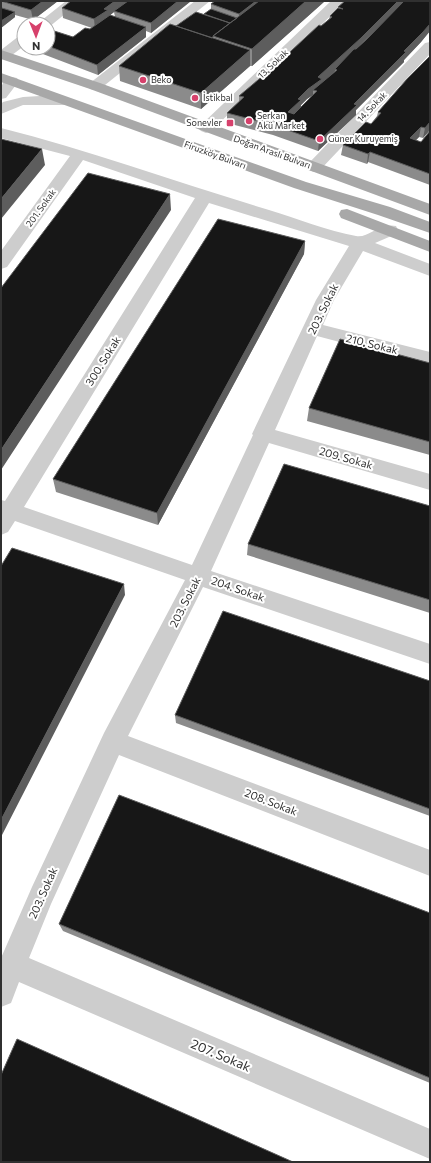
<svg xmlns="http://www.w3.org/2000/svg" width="431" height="1163" viewBox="0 0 431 1163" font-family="Commissioner,sans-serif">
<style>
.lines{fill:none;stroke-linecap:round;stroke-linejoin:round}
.minor{fill:#cdcdcd;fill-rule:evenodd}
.major{fill:#a8a8a8;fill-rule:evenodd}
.wall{fill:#8b8b8b;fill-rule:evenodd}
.shaded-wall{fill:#5d5d5d}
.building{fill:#171717;stroke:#5d5d5d}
.poi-dot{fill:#d7416c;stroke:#fff;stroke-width:1.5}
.labels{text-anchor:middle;stroke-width:4;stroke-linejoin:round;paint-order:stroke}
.far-street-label{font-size:9px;fill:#303030;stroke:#fff}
.far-poi-label{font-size:9px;fill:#303030;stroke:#fff;text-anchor:start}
.street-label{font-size:11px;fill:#303030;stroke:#fff}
.near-street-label{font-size:13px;fill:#303030;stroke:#fff}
</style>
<rect width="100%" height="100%" fill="#fff"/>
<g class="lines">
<path class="minor" d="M66,1H81L49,27L48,24H37Z
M195,1H210L100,89L95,90L90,89L88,86L90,83Z
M331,1H346L211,131L206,133L201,131L198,128L201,125Z
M24,35V46L8,58L1,59V50L19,36Z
M430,42V54L320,170L314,172L308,170L306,167L308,164L425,43Z
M12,77L17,78L19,81L6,98L1,99C1,89 0,80 12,77Z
M40,96L70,98L72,101L70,104L65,105H23L1,114V104L3,102L23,97Z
M1,128C92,151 179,183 269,210C296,218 328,231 356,236C367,239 380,222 396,226L398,230L396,234L375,243L430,264V276L363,251L334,300L323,325L430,352V366L317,336L275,430L430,474V490L269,443L211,571L430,644V664L203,587L128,736L430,850V876L119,755L51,904L29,958L430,1129V1159L19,982L11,1003L1,1007V958L32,887L104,733L185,580L15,521L8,532L1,535V500L5,501L195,198L83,160L7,267L1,269V251L70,156L1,138ZM209,203L349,246L316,300L252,434L253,435L192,565L24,507Z"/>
<path class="major" d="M1,50L100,83L430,204V215L90,89L1,59Z
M1,73L306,182L390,207L430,222V233L378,215L294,188L1,82Z
M347,209L430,241V252L341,218L339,214L341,210Z"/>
</g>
<path class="wall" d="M1,1H58L33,20L15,15V17L1,28Z
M71,1H191L151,33L146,31V37L98,75L27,48H48V29L73,37L92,28L63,18L62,8ZM114,12L115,17L110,15Z
M215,1H325L252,66H250L201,109L120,81L119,66L176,26L204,14L211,9V4Z
M430,1V31L421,42L404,60V62L356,110V115L318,151L273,135L227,123V113L239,102V96L277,64L329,19L330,16L338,8V7ZM313,95L301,107V105L307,99Z
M24,32V47L21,46L19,36Z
M430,56V130L423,138L419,137L416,140L421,142L430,131V185L368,162L367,164L341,155L343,145L371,124L377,116L378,112Z
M305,241L304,254L158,525L56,492L53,479Z
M430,363V455L307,421L309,408Z
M430,506V613L247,555L248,544Z
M430,681V816L176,723L175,715Z
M430,913V1083L63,931L59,924Z"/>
<path class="shaded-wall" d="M43,1H58L33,20L31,10Z
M115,1H130L114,11V12L108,17L95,29L94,19L104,9Z
M178,1H191L151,33V23Z
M256,1H268L239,24V14Z
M306,1H325L252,66V49Z
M398,1H405V2L335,69V71L321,84L317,91L313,90V95L307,99L301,105L300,110L287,122L288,112L298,99L318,77Z
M15,12V17L1,28V21Z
M430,24V31L421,42L404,60V62L356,110V115L318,151L319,141Z
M146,27V37L98,75L97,65Z
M250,50V66L201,109V93Z
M430,122V130L423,138L425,128Z
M421,127L419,137L408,148L410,138Z
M42,149L45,165L1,219V199Z
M370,152L368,162L367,164L368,154Z
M170,194L171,210L1,470V450Z
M305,241L304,254L158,525L157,513Z
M124,584L125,595L1,837V820Z"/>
<path class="building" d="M1,1H43L31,10Z
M71,1H115L104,9L108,10L94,19L62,8Z
M128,1H178L151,23L114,11Z
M215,1H256L239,14L211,4Z
M259,1H306L252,49L213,36Z
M345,1H398L361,38L318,77L322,79L308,89L298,99L301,100L288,112L294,114L317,91L313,90L337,70L335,69L354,49H356L366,40L404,1H430V24L423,32L404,51L406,52L354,104L357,105L319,141L273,125L227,113L244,97L239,96L277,64L319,25L321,26L332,17L330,16L338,8L343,9L338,7Z
M1,8H2L15,12L1,21Z
M211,9L237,18L230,23L204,14Z
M196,12L230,23L213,36V37L212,38L176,26Z
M110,15L146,27L97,65L48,46V29L73,37L85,28L90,29Z
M170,24L250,50L201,93L119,66Z
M24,32V37L19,36Z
M430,56V122L425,128L421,127L410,138L421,142L430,131V174L370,152L368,154L343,145L366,122L371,124L381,113L378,112L407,79Z
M1,139L42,149L1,199Z
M88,173L170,194L1,450V288Z
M218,219L305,241L157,513L53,479Z
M340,339L430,363V442L309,408Z
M284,464L430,506V600L248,544Z
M12,548L124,584L1,820V566Z
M223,611L430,681V809L175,715Z
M119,795L430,913V1078L59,924Z
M17,1039L293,1162H1V1075Z"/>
<g class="poi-dot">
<circle cx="143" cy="80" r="4"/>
<circle cx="195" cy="98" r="4"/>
<circle cx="249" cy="121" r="4"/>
<rect x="226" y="119" width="8" height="8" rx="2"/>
<circle cx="320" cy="139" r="4"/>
</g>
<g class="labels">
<g class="far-street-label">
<text transform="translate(273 64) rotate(-44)" y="3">13. Sokak</text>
<text transform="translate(372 107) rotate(-46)" y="3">14. Sokak</text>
<text transform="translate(272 152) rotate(20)" y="3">Doğan Araslı Bulvarı</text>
<text transform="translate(215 155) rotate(20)" y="3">Firuzköy Bulvarı</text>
<text transform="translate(41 208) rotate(-54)" y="3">201. Sokak</text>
</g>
<g class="far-poi-label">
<text x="151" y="83">Beko</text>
<text x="203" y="101">İstikbal</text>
<text x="257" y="119">Serkan<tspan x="257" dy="10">Akü Market</tspan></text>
<text x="222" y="126" text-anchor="end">Sonevler</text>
<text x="328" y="142">Güner Kuruyemiş</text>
</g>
<g class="street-label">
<text transform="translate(323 309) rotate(-64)" y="4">203. Sokak</text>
<text transform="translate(372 344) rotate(14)" y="4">210. Sokak</text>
<text transform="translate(103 361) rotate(-58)" y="4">300. Sokak</text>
<text transform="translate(346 458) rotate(16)" y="4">209. Sokak</text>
<text transform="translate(238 589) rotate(19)" y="4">204. Sokak</text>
<text transform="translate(185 602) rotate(-63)" y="4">203. Sokak</text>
<text transform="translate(271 802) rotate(21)" y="4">208. Sokak</text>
<text transform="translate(43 893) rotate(-66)" y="4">203. Sokak</text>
</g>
<g class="near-street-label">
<text transform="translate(221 1055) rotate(23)" y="5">207. Sokak</text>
</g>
</g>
<rect width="431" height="1163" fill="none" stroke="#303030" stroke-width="4"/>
<g transform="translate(36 36) rotate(179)"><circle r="19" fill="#ffffff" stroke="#acacac"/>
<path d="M0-3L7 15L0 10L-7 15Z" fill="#d7416c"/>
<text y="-6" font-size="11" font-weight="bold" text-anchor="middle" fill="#303030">N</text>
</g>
</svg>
